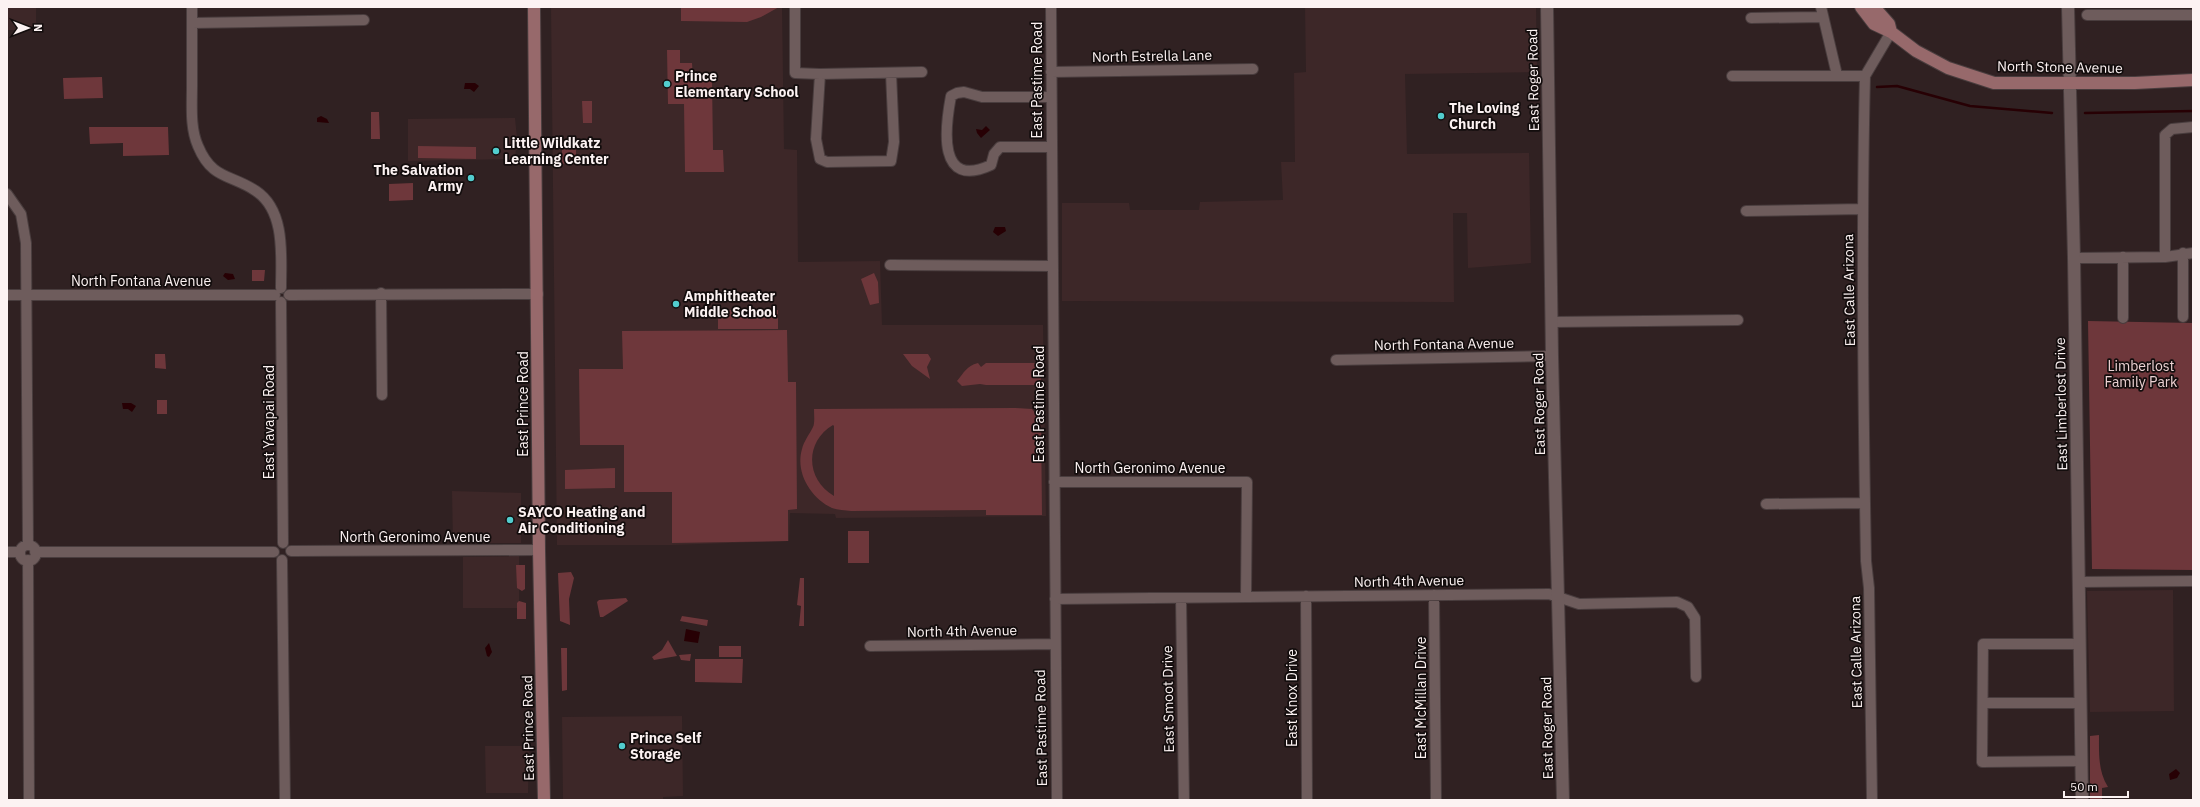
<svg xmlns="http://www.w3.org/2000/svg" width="2200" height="807" viewBox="0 0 2200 807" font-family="'IBM Plex Sans',sans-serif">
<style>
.built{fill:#3d2728}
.green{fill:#6e373b;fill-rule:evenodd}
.water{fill:#270004}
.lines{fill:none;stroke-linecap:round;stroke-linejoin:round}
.stream{stroke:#270004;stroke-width:2.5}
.minor-casing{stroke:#493d3e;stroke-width:12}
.tertiary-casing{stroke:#493d3e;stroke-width:14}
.secondary-casing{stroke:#493d3e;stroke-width:14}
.minor{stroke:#6e5c5c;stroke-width:10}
.tertiary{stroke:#6e5c5c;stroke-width:12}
.secondary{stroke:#97696b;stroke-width:12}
.poi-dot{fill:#52cdce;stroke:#130d0d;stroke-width:1.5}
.labels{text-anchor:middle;stroke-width:3.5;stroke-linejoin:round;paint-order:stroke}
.street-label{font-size:14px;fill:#fcf2f2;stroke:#130d0d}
.poi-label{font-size:14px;font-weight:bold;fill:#fcf2f2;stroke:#130d0d;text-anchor:start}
.park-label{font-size:14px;fill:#edd2d3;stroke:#130d0d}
</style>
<rect width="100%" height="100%" fill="#302122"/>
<path class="built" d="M7,7H36V30H7Z
M551,7H782L784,149L797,150L798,262L880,261L882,325H1043L1046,516L836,518L835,514L790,513L789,541L672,545H557Z
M1305,7H1536L1537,72L1405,74L1407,154L1529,153L1531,263L1468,268L1467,213H1453L1454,302L1062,301V203H1129L1130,210H1199L1200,202L1283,200L1281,162H1295L1294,73L1306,72Z
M515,118L517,138L515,159L408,161V119Z
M452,491L521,493V543H453Z
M519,556V608H463V557Z
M2173,590L2174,711L2090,712L2087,591Z
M682,716L683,796L663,797V800H563L562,717Z
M485,746H529L528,793H486Z"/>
<path class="green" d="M681,7H779L761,17L747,22L681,21Z
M667,50H680V63H692L693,79H712L713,150H723L724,172H685L684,104H668Z
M102,77L103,98L64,99L63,78Z
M582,101H592V123H583Z
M371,112H379L380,139H371Z
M89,127H168L169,155L123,156V143L90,144Z
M562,141H576V162L562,164Z
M418,146L476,147V159L418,158Z
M413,183V200L389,201V184Z
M252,270H265L264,281H252Z
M874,273L878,282L879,303L870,305L861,279Z
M718,310H778V329H718Z
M2088,321L2193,323V570L2092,569Z
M787,330L788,382H796L797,509L788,510V541L672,543V492H624V445H580L579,369H623L622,331Z
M155,354H165L166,369L155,368Z
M903,354H928L931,359L927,367L930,379L912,366Z
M978,363L981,367L986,363H1036L1040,365L1041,380L1036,385H986L980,384L962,386L957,381C964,373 966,366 978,363Z
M157,400H167V414H157Z
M1016,408L1032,409L1041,421L1042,515H986V510L851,511C845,510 838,510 832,508C811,498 795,473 802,449C804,441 809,435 813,427C815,423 814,414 814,409ZM833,425L834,426V496C806,480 804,442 833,425Z
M615,468V488L565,489V470Z
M848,531H869V563H848Z
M516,565H525V589L522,591L517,588Z
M571,572L574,578L569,599L570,625L560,621L558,573Z
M800,578H804V626H799L801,606L797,605Z
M626,598L628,601L603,617H600L597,602L599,600Z
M519,601L526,603V619H517V603Z
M682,616L708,620L707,626L680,621Z
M668,640L677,656L654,660L652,657L662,650Z
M719,646H741V657H719Z
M561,648H567V690L562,691Z
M691,654L690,661L681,660L679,655Z
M695,659H743L742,683L695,682Z
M2099,735C2099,754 2098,771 2108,787L2102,788V800H2090V736Z"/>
<path class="water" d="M465,83H475L479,86L474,92L470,89H464Z
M321,116L327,119L329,123L317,122V118Z
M986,126L990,130L981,138L977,133L976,129L982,130Z
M995,227H1005L1006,231L998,236L993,232Z
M225,273L233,274L235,279L228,280L223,276Z
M122,403H131L136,406L132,412L128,409H123Z
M686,629L700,632L698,643L684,641Z
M489,643L492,652L489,657L487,656L485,648Z
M2176,769L2180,773L2177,778L2170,780L2169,774Z"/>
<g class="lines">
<path class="stream" d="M1877,87L1897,86L1970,106L2052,113
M2085,113L2193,111"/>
<g class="minor-casing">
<path id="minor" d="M192,7C192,33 192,60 192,86C192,106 190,128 198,146C212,180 231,174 256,191C286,211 281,257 281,288
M795,7V73L820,74L816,139L820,159L827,162L891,161L894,142L891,73
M1051,7L1057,800
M1821,7L1837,75
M2087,15H2193
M1751,18L1823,17
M192,23L364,20
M1051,72L1253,69
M820,74L922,72
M1732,76H1865
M1865,76C1861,238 1863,400 1866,561L1869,588L1872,800
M1865,76L1891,32
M1051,97H982L964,92L957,93L951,96C945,128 937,190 991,165L994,154L1000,147H1051
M7,194L21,214L26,243L28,545
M1746,211L1862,209
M2183,253V317
M2123,257V318
M2165,257V135L2172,129L2193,127
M2074,258L2165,257L2193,253
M890,265L1053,266
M381,293L382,395
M7,295H275
M289,295L538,294
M281,302L283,543
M1552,322L1738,320
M1336,360L1552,356
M1054,482H1247L1246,597
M1766,504L1865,503
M20 553a8 8 0 1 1 16 0a8 8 0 1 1-16 0Z
M291,551L539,550
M7,552H20
M35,552H274
M28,560L29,800
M282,560L285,800
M2079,582L2193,581
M1434,595L1436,800
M1306,596L1307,800
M1181,598L1184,800
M1055,599L1549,594L1579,604L1677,602L1688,607L1695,618L1696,677
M2080,644H1983L1982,762L2081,761
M870,646L1054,644
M1983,703H2080"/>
</g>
<g class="tertiary-casing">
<path id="tertiary" d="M1547,7L1552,356L1563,800
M2068,7L2074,258L2082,800"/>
</g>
<g class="secondary-casing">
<path id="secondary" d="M534,7L539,550L544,800
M1861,7L1874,24L1891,32L1916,51L1948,68L1994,83H2135L2193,80
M1874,7L1889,24L1891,32"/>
</g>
<use href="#minor" class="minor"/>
<use href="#tertiary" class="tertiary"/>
<use href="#secondary" class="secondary"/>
</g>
<g class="poi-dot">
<circle cx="667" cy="84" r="4"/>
<circle cx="1441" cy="116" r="4"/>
<circle cx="496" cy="151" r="4"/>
<circle cx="471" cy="178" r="4"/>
<circle cx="676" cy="304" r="4"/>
<circle cx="510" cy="520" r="4"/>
<circle cx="622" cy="746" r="4"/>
</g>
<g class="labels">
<g class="street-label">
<text transform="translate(1152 56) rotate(-1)" y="5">North Estrella Lane</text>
<text transform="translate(2060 67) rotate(1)" y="5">North Stone Avenue</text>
<text transform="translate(1037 80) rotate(-90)" y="5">East Pastime Road</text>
<text transform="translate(1533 80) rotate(-91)" y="5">East Roger Road</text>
<text x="141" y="286">North Fontana Avenue</text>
<text transform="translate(1849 290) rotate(-91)" y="5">East Calle Arizona</text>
<text transform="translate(1444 344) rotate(-1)" y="5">North Fontana Avenue</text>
<text transform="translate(523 404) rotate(-90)" y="5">East Prince Road</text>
<text transform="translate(1039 404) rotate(-90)" y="5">East Pastime Road</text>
<text transform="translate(1539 404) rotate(-91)" y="5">East Roger Road</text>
<text transform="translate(2061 404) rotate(-91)" y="5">East Limberlost Drive</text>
<text transform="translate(269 422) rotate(-90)" y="5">East Yavapai Road</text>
<text x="1150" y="473">North Geronimo Avenue</text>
<text x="415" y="542">North Geronimo Avenue</text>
<text transform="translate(1409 581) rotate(-1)" y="5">North 4th Avenue</text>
<text transform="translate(962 631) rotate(-1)" y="5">North 4th Avenue</text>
<text transform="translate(1856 652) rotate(-91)" y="5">East Calle Arizona</text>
<text transform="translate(1292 698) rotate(-90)" y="5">East Knox Drive</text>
<text transform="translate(1421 698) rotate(-90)" y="5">East McMillan Drive</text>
<text transform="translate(1168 699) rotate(-91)" y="5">East Smoot Drive</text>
<text transform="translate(528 728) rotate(-91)" y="5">East Prince Road</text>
<text transform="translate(1041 728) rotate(-91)" y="5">East Pastime Road</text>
<text transform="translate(1547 728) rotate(-91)" y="5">East Roger Road</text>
</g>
<g class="poi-label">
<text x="675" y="81">Prince<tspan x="675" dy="16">Elementary School</tspan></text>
<text x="1449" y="113">The Loving<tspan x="1449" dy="16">Church</tspan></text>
<text x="504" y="148">Little Wildkatz<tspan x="504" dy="16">Learning Center</tspan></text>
<text x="463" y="175" text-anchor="end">The Salvation<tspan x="463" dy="16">Army</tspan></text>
<text x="684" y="301">Amphitheater<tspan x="684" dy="16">Middle School</tspan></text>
<text x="518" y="517">SAYCO Heating and<tspan x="518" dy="16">Air Conditioning</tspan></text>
<text x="630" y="743">Prince Self<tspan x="630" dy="16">Storage</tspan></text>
</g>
<g class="park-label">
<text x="2141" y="371">Limberlost<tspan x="2141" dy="16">Family Park</tspan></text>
</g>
</g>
<rect width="2200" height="807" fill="none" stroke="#fcf2f2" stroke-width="16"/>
<g transform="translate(28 28) rotate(90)" stroke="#130d0d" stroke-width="3" paint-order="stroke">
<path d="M0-3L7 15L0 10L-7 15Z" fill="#fcf2f2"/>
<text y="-6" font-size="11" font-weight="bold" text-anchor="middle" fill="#fcf2f2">N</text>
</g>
<path d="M2064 791v6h64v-6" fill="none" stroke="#fcf2f2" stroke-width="2"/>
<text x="2070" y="791" font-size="12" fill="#fcf2f2" stroke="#130d0d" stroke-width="3" paint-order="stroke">50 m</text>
</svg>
